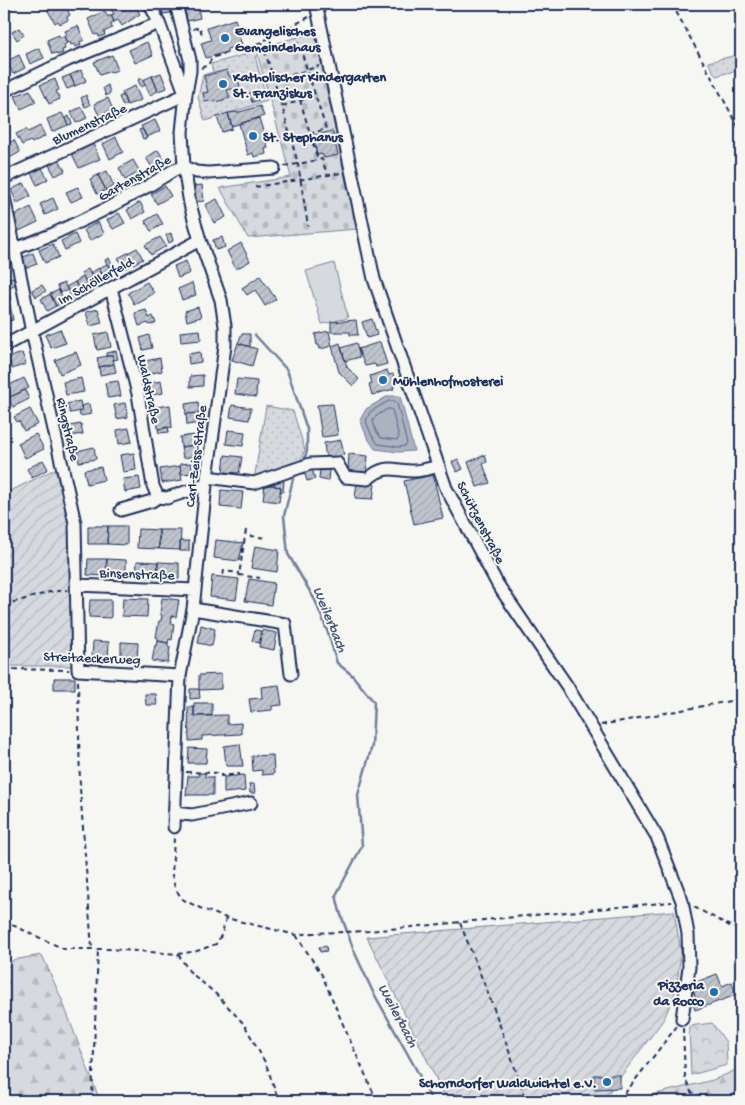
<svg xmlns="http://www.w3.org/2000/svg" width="745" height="1105" viewBox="0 0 745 1105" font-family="'Gochi Hand',sans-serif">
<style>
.grass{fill:url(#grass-dots);stroke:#78849e}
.forest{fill:url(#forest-firs);stroke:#78849e}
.cemetery{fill:url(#cemetery-stones);stroke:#78849e}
.park{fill:url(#park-crowns);stroke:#78849e}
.garden{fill:url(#garden-furrows);stroke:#78849e}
.pitch{fill:#d6d9dd;stroke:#78849e}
.water{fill:#abb2c0;stroke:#717e99}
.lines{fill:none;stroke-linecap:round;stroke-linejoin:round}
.shore{stroke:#556385;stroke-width:1}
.stream{stroke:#717e99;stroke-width:2.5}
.building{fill:url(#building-hatch);stroke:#1b2f5e}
.minor-casing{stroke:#1b2f5e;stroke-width:15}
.path{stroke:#1b2f5e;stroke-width:2;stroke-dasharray:5 4;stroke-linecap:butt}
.minor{stroke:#f6f6f2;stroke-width:11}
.poi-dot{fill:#1f6fb2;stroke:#f6f6f2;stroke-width:2}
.labels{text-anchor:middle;stroke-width:4;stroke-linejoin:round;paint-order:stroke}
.poi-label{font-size:14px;font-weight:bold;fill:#1b2f5e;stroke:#f6f6f2;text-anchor:start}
.street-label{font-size:14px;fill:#1b2f5e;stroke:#f6f6f2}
.water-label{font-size:15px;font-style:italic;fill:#46567b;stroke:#f6f6f2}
</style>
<defs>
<pattern id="grass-dots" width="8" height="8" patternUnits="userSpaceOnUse" patternTransform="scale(1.25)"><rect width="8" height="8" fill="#d6d9dd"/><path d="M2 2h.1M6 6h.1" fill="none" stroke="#b7bbc0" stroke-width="1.8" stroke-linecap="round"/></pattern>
<pattern id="forest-firs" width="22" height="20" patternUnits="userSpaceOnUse" patternTransform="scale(1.25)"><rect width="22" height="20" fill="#d6d9dd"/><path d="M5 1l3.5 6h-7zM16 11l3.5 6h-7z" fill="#b7bbc0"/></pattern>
<pattern id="cemetery-stones" width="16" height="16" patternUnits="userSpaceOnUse" patternTransform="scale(1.25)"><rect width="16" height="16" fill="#d6d9dd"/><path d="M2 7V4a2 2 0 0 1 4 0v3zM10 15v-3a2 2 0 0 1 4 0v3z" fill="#b7bbc0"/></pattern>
<pattern id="park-crowns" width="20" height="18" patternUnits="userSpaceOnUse" patternTransform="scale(1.25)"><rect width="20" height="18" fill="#d6d9dd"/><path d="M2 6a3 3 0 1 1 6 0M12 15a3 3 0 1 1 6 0" fill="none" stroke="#b7bbc0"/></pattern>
<pattern id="garden-furrows" width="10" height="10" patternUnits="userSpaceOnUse" patternTransform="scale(1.25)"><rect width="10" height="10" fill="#d6d9dd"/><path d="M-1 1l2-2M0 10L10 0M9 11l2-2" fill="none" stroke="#b7bbc0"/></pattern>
<pattern id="building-hatch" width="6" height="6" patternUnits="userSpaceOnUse" patternTransform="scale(1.25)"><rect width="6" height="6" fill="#c0c4cd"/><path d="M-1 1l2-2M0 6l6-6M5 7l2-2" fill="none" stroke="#a4a9b2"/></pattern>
</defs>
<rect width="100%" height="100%" fill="#f6f6f2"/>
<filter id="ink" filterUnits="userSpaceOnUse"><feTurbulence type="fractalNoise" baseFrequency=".02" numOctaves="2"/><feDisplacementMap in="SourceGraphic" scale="10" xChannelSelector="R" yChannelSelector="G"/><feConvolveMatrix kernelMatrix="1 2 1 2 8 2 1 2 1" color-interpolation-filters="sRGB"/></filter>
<g filter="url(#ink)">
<path class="grass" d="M254,52L267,101L205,121L198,97L203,75L213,72L211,64Z
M741,54V69L716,76L708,62Z
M266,406L293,411L305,450L298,467L288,479L266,476L254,480Z"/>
<path class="forest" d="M42,955L62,1000L100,1101H4V972L13,960Z
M741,1068V1101H627L713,1080Z"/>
<path class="cemetery" d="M315,32L344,173L357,229L248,238L220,188L291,177L256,49Z"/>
<path class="park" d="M712,1023L726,1042L727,1065L691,1075L689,1026Z"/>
<path class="garden" d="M55,469L72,524L75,666H4V494Z
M674,911L681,952L676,990L664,1019L609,1092L600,1101H447L367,937Z"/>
<path class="pitch" d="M334,263L348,318L322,324L306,271Z"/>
<path class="water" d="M388,396H400L414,451L399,452L375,449L367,437L360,420L366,409Z"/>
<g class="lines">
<path class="shore" d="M389,401H395L397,403L407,444L405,446L399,447L378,444L371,434L366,421L370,412Z
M388,409H391L392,410L399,437L397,440L381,438L376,431L373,421L375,417Z"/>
<path class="stream" d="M255,335L287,370L307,429V451L303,463
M298,472L293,479L284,516L288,554L315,600L328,633L337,663L352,675L374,702L372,746L358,795L362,846L336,895L340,912L354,951L372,990L416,1069L432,1101"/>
</g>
<path class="building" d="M57,4H64L70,15L67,17L68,20L60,24L58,21L55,23L47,9Z
M73,4H88L89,6L81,11L79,8L76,10Z
M116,4H134L140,14L122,26L118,20L114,22L111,15L114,14L110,8Z
M168,4L171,13L163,14L162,5Z
M184,4H197L200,18L187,21Z
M105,11L108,17L111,15L114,22L111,24L112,28L104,32L105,35L99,37L98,34L95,35L88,19Z
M235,19L241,36H239L242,45L227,49V52L206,58L201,43L211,40L207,28Z
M78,26L84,40L80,42L81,45L75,47L74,44L71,45L70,42L67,43L64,36L67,35L65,31Z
M19,28L24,35L17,40L12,32Z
M59,35L60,38L64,36L67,43L64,45L65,49L62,50L63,53L57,55L56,53L52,54L47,40Z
M147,42L153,55L135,63L129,50Z
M39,48L44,58L30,64L26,54Z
M19,55L25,68L13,74L7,61Z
M112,55L118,70L111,72L110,71L100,75L94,62Z
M81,70L86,81L75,86L70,75Z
M227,70L229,76H231L233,81L238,79L240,87L227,90L230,98L215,102L214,100L205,102L203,93L208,92L204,76Z
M161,73L167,88L158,91L152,76Z
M70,75L75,86L67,89L62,78Z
M152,76L158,91L150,95L143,80Z
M142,78L145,85L141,87L138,80Z
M55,79L59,90L56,91L60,99L49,104L40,85Z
M108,85L110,93L106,96L103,88Z
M135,86L141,100L127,105L122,92Z
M30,90L36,102L21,109L15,96Z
M259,90L262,99L252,102L249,93Z
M86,95L90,105L85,107L81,98Z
M123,95L126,104L123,106L119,97Z
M108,98L113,110L99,116L94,104Z
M6,103L11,114L6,117L8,121L4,123V104Z
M260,106L264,116L232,126L228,113L236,112V113Z
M81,107L87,118L76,123L71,112Z
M62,113L68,125L52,132L47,119Z
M228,113L232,129L222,132L217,117Z
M69,116L72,124L68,125L65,118Z
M259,118L268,148L265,149L266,154L254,157L253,153L248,155L239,124Z
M155,120L160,131L147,137L141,126Z
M40,126L45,136L32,143L30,141L22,145L16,134L26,129L28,132Z
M142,129L147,138L143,139L139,130Z
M332,131L338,155L324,158L322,154L317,155L313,136Z
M116,137L123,152L110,159L103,144Z
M14,140L20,152L8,159L4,151V146Z
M93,144L100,159L79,168L72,154Z
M158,150L164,160L152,167L146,158Z
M59,159L65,171L55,176L49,165Z
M133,160L140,172L125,180L119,168Z
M42,168L48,179L37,185L31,173Z
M107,171L114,186L106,190L98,175Z
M98,175L106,190L97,194L90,179Z
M24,183L31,196L17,203L11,190Z
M202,185L204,201L195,202L194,186Z
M165,186L171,196L157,204L151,194Z
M78,187L83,197L71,202L66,192Z
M53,198L58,209L45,215L40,204Z
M217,199L226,217L214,223L205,205Z
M140,202L145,212L132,219L127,210Z
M31,207L38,222L19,231L13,216Z
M119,213L125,223L113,229L107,220Z
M157,214L163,224L151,231L145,221Z
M98,222L104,233L90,241L84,230Z
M171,233L173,241L169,243L166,235Z
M75,234L79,243L65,250L61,241Z
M160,237L166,246L151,255L145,245Z
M222,237L225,247L216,250L213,240Z
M241,243L250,261L236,269L227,251Z
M53,244L59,257L45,263L39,250Z
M137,248L143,259L124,269L118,258Z
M33,253L37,264L26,268L21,258Z
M109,258L113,266L109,267L105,260Z
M186,261L190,273L178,278L174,266Z
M107,264L114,275L105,280L99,268Z
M99,268L105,280L97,284L90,273Z
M88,269L92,277L85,280L81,273Z
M260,276L276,299L265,306L255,290L247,295L242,288Z
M13,277L16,284L8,288L4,280Z
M83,277L89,289L81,293L75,282Z
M75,282L81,293L72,298L66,287Z
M147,282L154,293L134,304L128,293Z
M64,283L68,290L60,293L57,286Z
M192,283L196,295L182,300L178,289Z
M42,285L46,291L36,297L32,290Z
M59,290L65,302L56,306L50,294Z
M8,292L11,299L4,303V293Z
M50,294L56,306L47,311L41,299Z
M10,305L13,320L4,322V306Z
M198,307L201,317L187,321L185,311Z
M98,309L102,323L90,326L86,312Z
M146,310L149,318L153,316L156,323L149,325L148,323L139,326L135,313Z
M372,319L377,335L367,338L362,322Z
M356,320L358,335H350V332H331V322Z
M60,329L66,343L51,348L45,335Z
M200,330L201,340L181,342L180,332Z
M329,331L332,346L320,349L319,345H317L315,334Z
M108,332L111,347L97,350L94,335Z
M242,334H250V347L238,343Z
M149,335L152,348L143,350L140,338Z
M380,342L387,364L376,367L375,364L365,366L358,349Z
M238,343L257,349L252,366L232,360Z
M340,343L347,367L359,379L353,386L339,372L332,346Z
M356,343L360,357L345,361L341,348Z
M116,351L118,359L113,360V355L106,356V353Z
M76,352L81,365L60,374L55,360Z
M200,352L201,362L189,364L188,354Z
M22,353L26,364L12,369L8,358Z
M113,355L114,364L99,367L97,358Z
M160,358L162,371L147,374L145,361Z
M114,364L116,372L100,375L99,367Z
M4,366L8,376L4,378Z
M387,370L389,375L393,374L396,385L393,386L394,389L372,395L369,384L372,383L370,376Z
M203,375V386L190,387V376Z
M24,378L29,388L10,397L5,387Z
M81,378L84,392L66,395L63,382Z
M237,379L257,381L256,397L235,394Z
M118,381L121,396L108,398L105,383Z
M161,381L163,393L152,395L150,383Z
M25,390L29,399L13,407L8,398Z
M80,401L82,411L70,413L67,404Z
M198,402L199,413L186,414L185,404Z
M125,403L128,417L117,419L114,405Z
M89,404L91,414L80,416L79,411H82L81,406Z
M333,404L338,435L322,437L317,405Z
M170,405L172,427L158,429L156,407Z
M232,405L251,408L249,420L230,417Z
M30,409L38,424L24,431L19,421L17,422L14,417Z
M199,413L200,423L187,425L186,414Z
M81,424L83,434L70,436L69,426Z
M168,427L169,432L159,433L158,429Z
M129,428L132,442L119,444L117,430Z
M228,430L245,432L243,446L226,444Z
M36,434L44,449L25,458L18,443Z
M194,435L195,445L181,447L180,437Z
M341,440L344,455L326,459L324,443Z
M195,445L197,456L183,458L181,447Z
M94,447L96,459L79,462L77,451Z
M134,453L136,470L123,472L120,455Z
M349,454L368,456L366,475L348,472Z
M225,455L242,457L239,473L223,472Z
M485,455L487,462L483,464L490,483L477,487L468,462Z
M458,459L463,469L457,472L452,462Z
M43,460L48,469L32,478L27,469Z
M191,463L193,473L181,474L180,464Z
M180,466L182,480L162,483L160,469Z
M101,467L104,480L87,484L84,470Z
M320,468L329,470L328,481L319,479Z
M312,469L315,479L307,481L304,471Z
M433,475L443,518L414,524L404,481Z
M139,477L141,489L125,492L123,479Z
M274,479L284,481L283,492H280L281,487L274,486Z
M357,482L375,484L373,499L355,498Z
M265,484L281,487L279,502L263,500Z
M221,490L243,492L241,509L220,507Z
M88,526H108L107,544H88Z
M108,526H127V545L107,544Z
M138,529L159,530V549L137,548Z
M159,530H181L180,550L159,549Z
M216,540L243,543L239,561L214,558Z
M180,541H189V551H180Z
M255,546L279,550L277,572L251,568Z
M88,559H107L106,576L87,575Z
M107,559L126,560V577L106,576Z
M137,561L158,562L157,578L136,577Z
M158,562L179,563V579L157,578Z
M212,576L239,579L236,600L210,597Z
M249,579L274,583L271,605L245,601Z
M123,598L148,599L147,617L122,616Z
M162,598L179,600L176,617L172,616L171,623L174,624L172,640L169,639L168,643L158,641V638L156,637L159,621H161L162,615L160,614Z
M90,600H111V618L89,617Z
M201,625L215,629L212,646L198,643Z
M255,630L261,631L259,643L252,641Z
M262,630L277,633L274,650L259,647Z
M93,641L109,642L108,659L92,658Z
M158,641L168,643V647H170L168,663L152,661L155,645H157Z
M121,642L138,643L137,660L121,659Z
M221,674V689L199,690V675Z
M4,678H10V690H4Z
M54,678H75V689H54Z
M279,685L282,705L272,706V710L251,712L249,699L262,698L261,687Z
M190,689H199L200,698L190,699Z
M145,694H156L157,705H146Z
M194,703H212V716H194Z
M188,707H194V716L227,715V724L241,723V734L202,736V740L189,741Z
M240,744L243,766H226L224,746Z
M189,748L207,749L206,763H188Z
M273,755L274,774L262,775V770L253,771L252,756Z
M198,773H205V777H213V795H186L188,776H199Z
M244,775L245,791L224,793V777Z
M249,784H254L255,793H250Z
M326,946L327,951L320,952L319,947Z
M717,974L722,986L732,982L736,995L695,1010L692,1001L696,999L691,984Z
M594,1075H620V1088L594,1089Z"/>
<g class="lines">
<g class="minor-casing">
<path id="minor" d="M150,4L159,23L185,93
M316,4L374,279L446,488L498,585L567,686L657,837L682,901L688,934L689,967L682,1019
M4,91L68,60L159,23
M4,178L186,94
M4,197L32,332L75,523L78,670L180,676
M15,249L53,234L102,211L150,185L174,170L184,167L196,172L209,173L274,168
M111,288L138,394L153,486L158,497
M4,346L200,240
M207,477L254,483L310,464L337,463L345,477L368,479C385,463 394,471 414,471C422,471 431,468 439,466
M158,497L167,498L206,485
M121,510L152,501L158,497
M77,585L195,590
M193,609L285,624L291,674
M174,813L192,815L251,803
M174,827L180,676L193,609L206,485L225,346V326L221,300L200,240L195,223L190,204L184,167L182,132L186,94L190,71V60L176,4"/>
</g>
<path class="path" d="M672,4L741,132
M193,29L200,27L202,35
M262,42L282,106L298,164L308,226
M201,68L208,65L212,58L226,53L237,52L252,47L309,17
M274,81L319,66
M300,100L318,160
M282,106L316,96
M292,139L326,129L298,41
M284,166L298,164L322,159L327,174
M255,187L341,173
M246,530L239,575L260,578
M250,536L267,538
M223,575L224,571L239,573
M4,605L50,592L67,590
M4,669L69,670
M78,681L80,788L92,949
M601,725L741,699
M186,772L221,773V776L240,774
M174,838L172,875L175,888L182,899L200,908L226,918L296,935L313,933L369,931L671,902
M694,907L730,926L741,930
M4,921L64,949H109L178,954L197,951L216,944L222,934L226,918
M460,923L493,1006L522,1088L525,1101
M296,935L322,975L345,1029L377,1101
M178,954L189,971L217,995L244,1024L266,1064L279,1101
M683,1028L685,1077L691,1092L707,1100L741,1098
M92,1101L98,949
M619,1101L677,1026"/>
<use href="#minor" class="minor"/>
</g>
</g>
<g class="poi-dot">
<circle cx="225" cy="38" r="5"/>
<circle cx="223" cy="84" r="5"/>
<circle cx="253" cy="136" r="5"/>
<circle cx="383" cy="380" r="5"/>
<circle cx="714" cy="992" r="5"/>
<circle cx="607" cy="1082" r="5"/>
</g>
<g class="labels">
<g class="poi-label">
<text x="235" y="35">Evangelisches<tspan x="235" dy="16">Gemeindehaus</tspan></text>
<text x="233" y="81">Katholischer Kindergarten<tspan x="233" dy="16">St. Franziskus</tspan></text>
<text x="263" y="141">St. Stephanus</text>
<text x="393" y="385">Mühlenhofmosterei</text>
<text x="704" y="989" text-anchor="end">Pizzeria<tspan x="704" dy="16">da Rocco</tspan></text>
<text x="597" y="1087" text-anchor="end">Schorndorfer Waldwichtel e.V.</text>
</g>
<g class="street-label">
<text transform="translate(89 123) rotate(-25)" y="5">Blumenstraße</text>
<text transform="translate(134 177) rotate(-29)" y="5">Gartenstraße</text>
<text transform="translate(95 280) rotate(-29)" y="5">Im Schöllerfeld</text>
<text transform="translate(150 389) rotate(78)" y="5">Waldstraße</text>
<text transform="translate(69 429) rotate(77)" y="5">Ringstraße</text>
<text transform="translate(195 456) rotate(-83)" y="5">Carl-Zeiss-Straße</text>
<text transform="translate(482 522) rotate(63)" y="5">Schützenstraße</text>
<text transform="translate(137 573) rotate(2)" y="5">Binsenstraße</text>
<text transform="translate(92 657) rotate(2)" y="5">Streitaeckerweg</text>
</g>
<g class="water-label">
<text transform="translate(331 619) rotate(68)" y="5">Weilerbach</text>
<text transform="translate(399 1015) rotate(62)" y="5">Weilerbach</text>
</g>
</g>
<rect width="745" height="1105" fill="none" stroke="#f6f6f2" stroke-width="20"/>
<rect x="10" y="10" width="725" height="1085" fill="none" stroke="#1b2f5e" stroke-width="2" filter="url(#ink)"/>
</svg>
